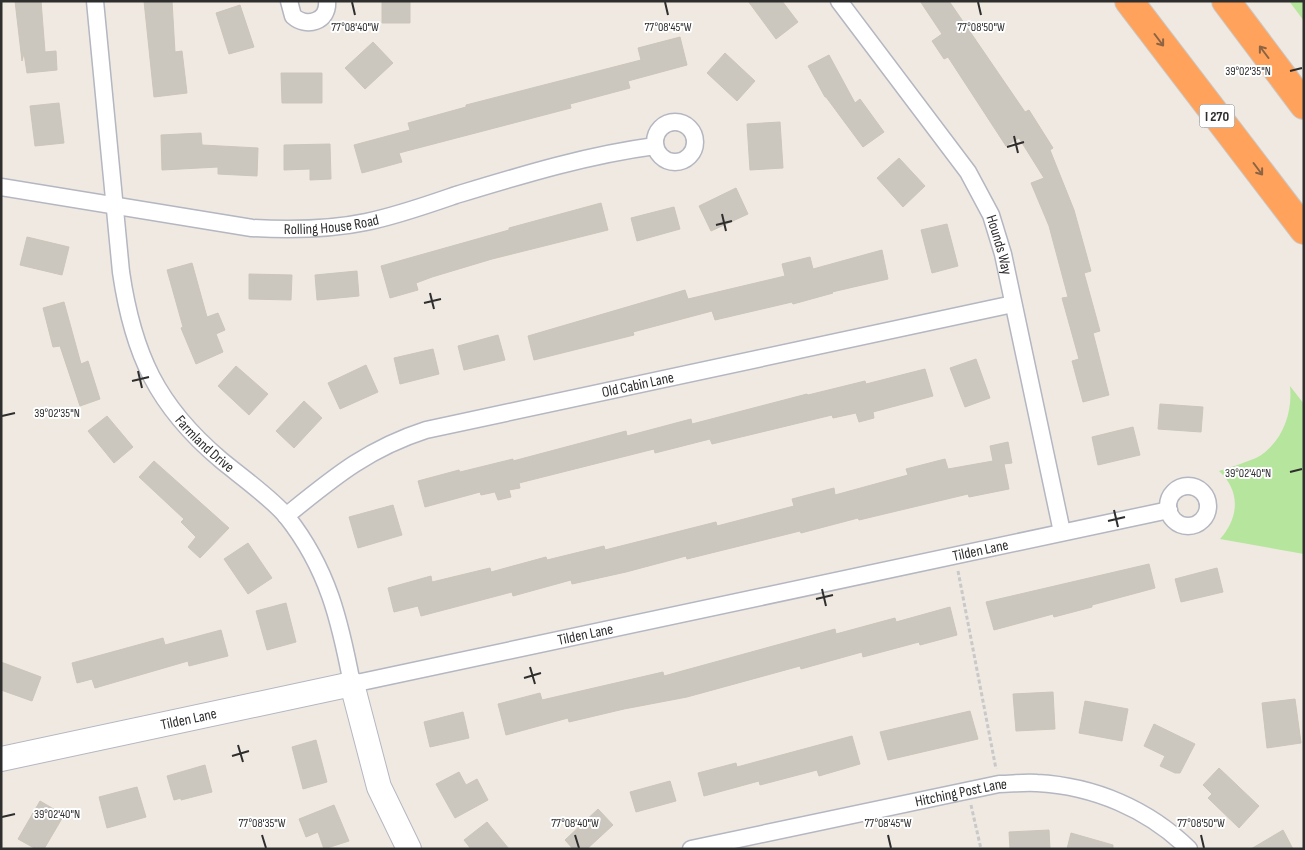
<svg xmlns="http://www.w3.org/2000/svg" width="1305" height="850" viewBox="0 0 1305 850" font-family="'Sofia Sans Condensed',sans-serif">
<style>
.green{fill:#b6e59e}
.building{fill:#cbc7bf;stroke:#cbc5ba}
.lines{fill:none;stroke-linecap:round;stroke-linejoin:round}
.street-casing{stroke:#b4b7c1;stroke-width:19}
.secondary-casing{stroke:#b4b7c1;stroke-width:26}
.highway-casing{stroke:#c9c9c9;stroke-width:30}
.path{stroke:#c9c9c9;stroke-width:3;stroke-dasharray:4 2.5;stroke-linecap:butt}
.street{stroke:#fff;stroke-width:16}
.secondary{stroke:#fff;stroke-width:24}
.highway{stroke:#ffa35c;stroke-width:28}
.oneway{stroke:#8c6343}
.ticks{fill:none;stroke:#2e2e2e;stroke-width:2}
.labels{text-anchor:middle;stroke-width:4;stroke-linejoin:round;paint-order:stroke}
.shield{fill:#fff;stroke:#6d6d6d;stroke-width:1}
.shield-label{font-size:14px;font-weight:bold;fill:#2e2e2e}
.street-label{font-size:15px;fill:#2e2e2e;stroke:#fff}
.ticks-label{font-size:12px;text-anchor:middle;fill:#2e2e2e;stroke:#fff;stroke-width:4;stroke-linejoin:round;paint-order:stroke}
</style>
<rect width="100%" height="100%" fill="#efe9e1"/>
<path class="green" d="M1289,1H1304V21Z
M1290,386L1304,404V554L1220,539C1239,518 1241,491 1219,471C1231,467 1244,463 1256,458C1282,444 1293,413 1290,386Z"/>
<path class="building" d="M15,1H41L45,52L56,51L57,70L27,73L24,53L22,61Z
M144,1H172L175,52L182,51L187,93L154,97Z
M382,1H410V23H382Z
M748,1H782L798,22L776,39Z
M920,1H949L1025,112L1029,110L1053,148L1050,150L1074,210L1091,271L1084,273L1100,331L1093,333L1109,395L1083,402L1072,361L1079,359L1062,298L1068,297L1049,226L1031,183L1044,178L1019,138L1006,146L948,57L944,59L932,41L942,34Z
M240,5L254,47L229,54L216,13Z
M680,37L687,65L628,81L630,88L570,104L571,108L399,153L402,162L362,173L354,145L410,130L408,123L466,107V105L641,60L638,48Z
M373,42L393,63L365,89L345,68Z
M725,53L755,81L737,101L707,73Z
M829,55L855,103L860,99L884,132L863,147L826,97H825L808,66Z
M281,73H322V103H282Z
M59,103L64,143L35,146L30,106Z
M780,122L783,168L750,170L747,124Z
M201,133L202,145L258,148L257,176L218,174V167L162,170L161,135Z
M330,144L331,179L310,180V169L284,170V145Z
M899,158L925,186L903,207L877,178Z
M736,188L748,214L711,231L699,206Z
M601,203L608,230L492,259L432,277L416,283L418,290L390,298L381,266L509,230V228Z
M674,207L680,229L637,241L631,218Z
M947,224L958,266L932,273L921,230Z
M27,237L69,247L62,275L20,265Z
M882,250L888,279L832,292L833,293L793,304L792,302L715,320L712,311L633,332L634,335L534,360L528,336L685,290L688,299L785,276L782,264L810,257L813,269Z
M192,263L207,317L218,313L225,330L216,334L223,352L196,364L181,328L183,327L167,270Z
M357,271L359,296L317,300L315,275Z
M249,274L292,275L291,300L249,299Z
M64,302L81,364L88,361L100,399L80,406L60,346L53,347L43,308Z
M498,335L505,360L464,370L458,346Z
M433,349L439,374L400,384L394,358Z
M976,359L990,398L965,407L950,368Z
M366,365L378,392L340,409L328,383Z
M236,366L268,394L249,415L218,386Z
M925,369L933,396L873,412L874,418L859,422L856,413L833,418L832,415L712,444L710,439L655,453L654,449L519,483L520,488L509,490L511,497L498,500L495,492L481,495L480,492L425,507L418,481L459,470L460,472L513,459V461L626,431L627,436L691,419L692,424L807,394L808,395L865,381L866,384Z
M304,401L322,418L294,448L276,431Z
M1160,404L1203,407L1201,432L1158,429Z
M107,416L133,447L114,463L88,431Z
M1133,427L1140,455L1098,465L1092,437Z
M1008,442L1012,463L1004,464L1009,489L969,497L968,494L859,520L858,518L801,533L800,531L687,559L686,556L626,572L572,584L571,580L513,596L512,592L421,616L418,606L394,612L388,588L431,576L432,582L490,568L491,572L546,557L547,560L604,546L605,550L716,522L717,526L794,506L792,499L834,488L835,495L908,475L906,469L945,459L948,469L993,461L990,446Z
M154,461L229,528L200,558L188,547L196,537L181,522L184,519L139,477Z
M393,505L402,535L358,548L349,517Z
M248,543L272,578L248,594L224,559Z
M1149,564L1155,588L1092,605V607L1054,617L1053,614L994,630L986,602Z
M1217,568L1223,592L1181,602L1175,579Z
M286,603L296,642L267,650L256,611Z
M950,607L957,635L920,645L919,642L863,657L862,652L801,669L800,666L687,697L624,709L569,722L568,718L506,735L498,704L540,693L542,700L663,672L664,676L835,629L836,634L895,618L896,622Z
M221,630L228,656L189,666L188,661L95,688L92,679L77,683L72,663L163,638L165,645Z
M1,662L41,677L32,701L1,690Z
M1053,692L1055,729L1016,731L1013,694Z
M1295,699L1301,743L1267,748L1262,703Z
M1085,701L1128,709L1122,741L1079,733Z
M970,711L978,739L888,760L880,732Z
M463,712L469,738L430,747L424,722Z
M1154,724L1195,744L1180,773H1175L1160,766L1165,756L1144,746Z
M852,736L860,764L819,776L817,770L760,785L759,781L704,796L698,773L736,763L737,767Z
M316,740L327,782L303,789L292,747Z
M205,765L212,792L181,800V798L174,800L167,776Z
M1219,768L1259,806L1239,828L1208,798L1212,794L1203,785Z
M459,772L466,785L477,779L488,800L455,818L436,784Z
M670,781L676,801L636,812L630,792Z
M137,787L146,817L107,828L99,797Z
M40,801L64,815L44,849H36L18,839Z
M334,805L349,841L324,849L318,832L306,837L299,819Z
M598,809L613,825L587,849H573L565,840Z
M487,822L509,849H471L464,840Z
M1049,830L1050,849H1010L1009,832Z
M1283,830L1293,849H1251Z
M1071,833L1113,845V849H1067Z"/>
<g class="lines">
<g class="street-casing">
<g id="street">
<path id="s1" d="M95,1L121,272C133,354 157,406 221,460C239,475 274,500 287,517C328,569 340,621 352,684L1169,510"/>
<path d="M289,1L293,16C306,28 329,22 327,1"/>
<path id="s2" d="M839,1L968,172L991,215L1003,254L1062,532"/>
<circle cx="675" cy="142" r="20"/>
<path id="s3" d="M1,187L252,228C290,230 328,230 366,222C396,216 427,205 456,195C522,175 587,155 655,146"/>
<circle cx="1188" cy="506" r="20"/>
<path id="s4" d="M286,516C333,478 367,449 426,430L1013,304"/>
<path id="s5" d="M691,849L999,784C1011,784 1024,782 1037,783C1094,786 1148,809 1189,849"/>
</g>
</g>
<g class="secondary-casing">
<g id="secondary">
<path id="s6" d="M1,759L352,684L379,787L409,849"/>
</g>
</g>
<g class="highway-casing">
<path id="highway" d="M1129,1L1304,230
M1226,1L1304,105"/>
</g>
<path class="path" d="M958,571L996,769
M971,805L981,849"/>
<use href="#street" class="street"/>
<use href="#secondary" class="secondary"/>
<use href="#highway" class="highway"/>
</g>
<defs><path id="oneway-shaft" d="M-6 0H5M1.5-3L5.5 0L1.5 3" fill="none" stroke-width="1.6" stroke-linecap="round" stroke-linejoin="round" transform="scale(1.25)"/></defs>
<g class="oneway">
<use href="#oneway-shaft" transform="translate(1159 40) rotate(53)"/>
<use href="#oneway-shaft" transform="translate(1264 52) rotate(-127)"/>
<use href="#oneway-shaft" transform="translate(1258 169) rotate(53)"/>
</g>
<path class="ticks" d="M352,2L355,15M665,2L668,15M978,2L981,15M1290,71L1302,68M1014,136L1018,153M1007,147L1024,142M722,214L726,231M716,225L732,221M430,293L434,309M424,303L441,299M138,371L142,388M132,381L149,377M2,416L15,413M1290,472L1302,469M1114,510L1118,527M1108,521L1125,517M822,589L826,606M816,599L833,595M530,667L535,684M524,678L541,673M238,745L243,762M232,756L249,751M2,817L15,814M262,835L266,848M575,835L579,848M888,835L891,848M1201,835L1204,848"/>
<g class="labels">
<rect class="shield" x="1199.5" y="104.5" width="35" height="23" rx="4"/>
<g class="shield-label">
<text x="1217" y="121">I 270</text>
</g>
<g class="street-label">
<text dy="5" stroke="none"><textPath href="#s3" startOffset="334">Rolling House Road</textPath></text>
<text dy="5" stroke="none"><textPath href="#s2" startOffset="294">Hounds Way</textPath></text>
<text dy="5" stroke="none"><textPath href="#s4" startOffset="382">Old Cabin Lane</textPath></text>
<text dy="5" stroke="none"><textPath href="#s1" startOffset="468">Farmland Drive</textPath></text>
<text dy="5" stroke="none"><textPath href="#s1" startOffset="1402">Tilden Lane</textPath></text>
<text dy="5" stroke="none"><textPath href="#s1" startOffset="998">Tilden Lane</textPath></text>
<text dy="5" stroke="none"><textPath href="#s6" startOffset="192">Tilden Lane</textPath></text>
<text dy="5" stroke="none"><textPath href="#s5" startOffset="276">Hitching Post Lane</textPath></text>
</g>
</g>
<g class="ticks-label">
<text x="355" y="31">77°08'40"W</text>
<text x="668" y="31">77°08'45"W</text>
<text x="981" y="31">77°08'50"W</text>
<text x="1248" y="75">39°02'35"N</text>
<text x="57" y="417">39°02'35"N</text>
<text x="1248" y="477">39°02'40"N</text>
<text x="57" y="818">39°02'40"N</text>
<text x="262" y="827">77°08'35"W</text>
<text x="575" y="827">77°08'40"W</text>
<text x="888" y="827">77°08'45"W</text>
<text x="1201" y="827">77°08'50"W</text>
</g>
<rect width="1305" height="850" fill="none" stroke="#2e2e2e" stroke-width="5"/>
</svg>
